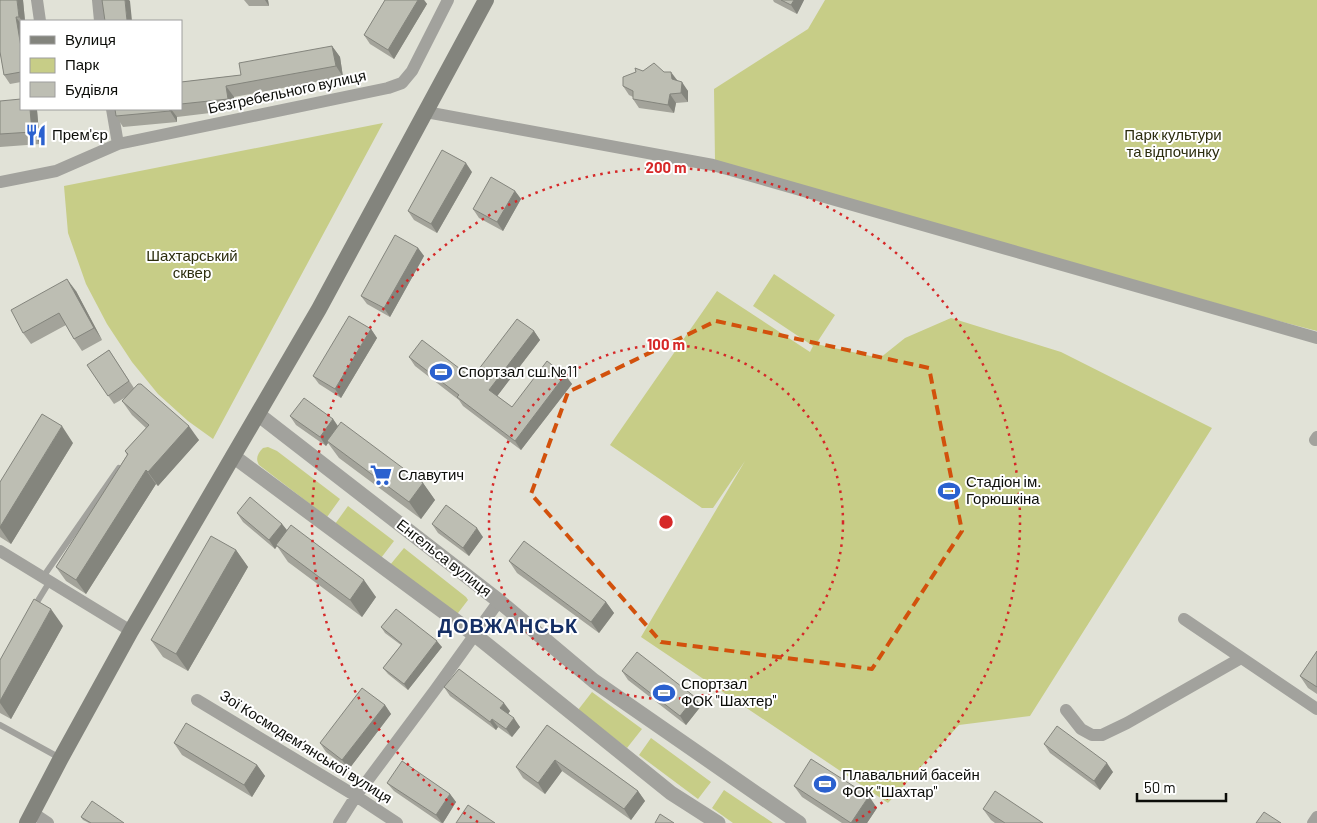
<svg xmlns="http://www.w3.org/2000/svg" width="1317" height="823" viewBox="0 0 1317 823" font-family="Barlow,sans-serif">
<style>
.green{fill:#c7cd87}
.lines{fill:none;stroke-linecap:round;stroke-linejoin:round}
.service{stroke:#a2a29d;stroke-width:6}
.minor{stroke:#a2a29d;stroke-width:12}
.tertiary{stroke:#a2a29d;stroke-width:15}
.secondary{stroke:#83847d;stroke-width:16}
.wall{fill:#a3a39a}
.shaded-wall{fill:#84857d}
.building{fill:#bdbeb3;stroke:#84857d}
.marked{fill:none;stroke:#d2510c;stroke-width:4;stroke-dasharray:10 6;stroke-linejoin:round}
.ring{fill:none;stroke:#d62828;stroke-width:2.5;stroke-dasharray:2.5 5}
.labels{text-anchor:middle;stroke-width:4;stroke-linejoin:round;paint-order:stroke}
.street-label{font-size:15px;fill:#0c0d09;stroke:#fff}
.poi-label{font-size:15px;fill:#0c0d09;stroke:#fff;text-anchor:start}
.park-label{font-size:15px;fill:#2c2d0e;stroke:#fff}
.district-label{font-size:20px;font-weight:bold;letter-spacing:1px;fill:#152f65;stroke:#fff}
.centre{fill:#d62828;stroke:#fff;stroke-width:2.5}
.ring-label{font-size:15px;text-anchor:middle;font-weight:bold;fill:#d62828;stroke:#fff;stroke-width:4;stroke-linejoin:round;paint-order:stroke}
</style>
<rect width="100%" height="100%" fill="#e1e2d7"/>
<path class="green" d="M825,0H1317V331L1125,281L715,161L714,89L808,29Z
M383,123L213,439L188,421L158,394L132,362L107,324L86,284L68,233L64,186Z
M774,274L835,315L816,344L880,358L905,338L951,318L1061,352L1212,428L1030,716L959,725L888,803L641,637L745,461L713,508H702L610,445L717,291L810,352L813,346L753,306Z
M268,447L277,451L340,499L327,517L259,465C255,458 258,453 263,448Z
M348,506L394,541L381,558L335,524Z
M404,548L466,597L468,600L458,613H455L390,565Z
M592,692L642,729L627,748L578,710Z
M651,738L711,782L698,799L639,755Z
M724,790L773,823H733L712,808Z"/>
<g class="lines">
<path class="service" d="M43,577L119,468
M34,607L50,581
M0,725L60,758"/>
<path class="minor" d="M37,0L40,21
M98,0L100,21
M112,109L118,144
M426,112L713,165L1317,338
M0,182L56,171L118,144L388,88L402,83L412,71L448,0
M1315,440L1317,437
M0,551L131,631
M1184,619L1317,709
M197,700L356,796L397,823
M1066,710L1081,729L1092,735H1102L1127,723L1241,658
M33,813L48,823
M339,823L356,796L435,690L499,601
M1313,823L1317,817"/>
<path class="tertiary" d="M259,415L499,601L594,681L799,823
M233,456L475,635L671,793L718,823"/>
<path class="secondary" d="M27,823L61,758L131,631L319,309L486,0"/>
</g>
<path class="wall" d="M23,0L25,21H21V82L10,84L4,75L0,52Z
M244,0H268L269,6H249Z
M385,0H424L427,4L394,59L370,44L364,35Z
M773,0H804L797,14L774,2Z
M332,46L340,57L343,77L234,97L235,110L177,117V122L123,127L116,116L115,109H181V82L241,75Z
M643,71L664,72L677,80L688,91V102L676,103L674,113L639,108L633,99V97L629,95L623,86L636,72Z
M0,101L21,109H36L37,110L40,144L0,147Z
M472,172L437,233L414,220L408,211Z
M515,191L521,199L503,231L479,218L473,209Z
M418,248L424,256L390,317L367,304L361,296Z
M76,291L102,340L82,351L74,339L66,325L31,344L23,333Z
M371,329L377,338L341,398L319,384L313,376Z
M534,331L540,340L497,396L512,407L565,375L572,384L521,450L463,406L459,400L415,366L409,357L472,378Z
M109,350L134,388L199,440L158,486L156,484L86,594L66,581L56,567L127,455L125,451L146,428L132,415L122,401L126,397L114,404L87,365Z
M290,416L333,419L338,426L423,483L435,500L421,519L339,458L328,443L326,446L296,425Z
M73,443L11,544L0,537V482Z
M237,513L282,524L287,530L376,597L362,617L288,562L277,546L275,549L243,522Z
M432,524L483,537L469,556L438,533Z
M236,550L248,567L188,671L163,657L151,640Z
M509,561L606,602L614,613L599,633L517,573Z
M63,626L11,719L0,713V660Z
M381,627L442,647L408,690L388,674L383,668L401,645L385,633Z
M1317,651V694L1308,688L1300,676Z
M622,671L701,706L686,725L628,680Z
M444,687L510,711L508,714L520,727L512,737L498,727L496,730L450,696Z
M385,705L391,714L349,769L326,752L320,743Z
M547,725L638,791L645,801L631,820L562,771L545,794L523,778L516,767Z
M174,743L257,765L265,776L252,797L182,755Z
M1044,744L1113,772L1100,790L1050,753Z
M387,783L450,794L456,802L443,823H441L394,791Z
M794,786L877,808L867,823H842L802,797Z
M983,809L1043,823H995L991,820Z
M81,817L124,823H89L83,820Z"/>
<path class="shaded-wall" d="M17,0H23L25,21H22L19,17Z
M125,0H129L130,1L132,21H127Z
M265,0H268L269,6Z
M418,0H424L427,4L394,59L388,50Z
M794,0H804L797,14L791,5Z
M16,17L21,24V47Z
M332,46L340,57L343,77L336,66Z
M671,72L677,80L678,88L672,79Z
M682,82L688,91V102L681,93Z
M226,86L234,97L235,110L228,99Z
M670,94L676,103L674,113L668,105Z
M30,109H36L37,110L40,144L32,132Z
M169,109H171L177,117V122L170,111Z
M466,163L472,172L437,233L431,224Z
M515,191L521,199L503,231L497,222Z
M418,248L424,256L390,317L384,308Z
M67,279L76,291L102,340L94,328Z
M371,329L377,338L341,398L335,389Z
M534,331L540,340L495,399L489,390Z
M565,375L572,384L521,450L515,441Z
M333,419L339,428L327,441L328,443L326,446L320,437Z
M62,426L73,443L11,544L0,528V527Z
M189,426L199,440L158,486L148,472Z
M146,470L156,484L86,594L76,580Z
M423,483L435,500L421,519L409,502Z
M282,524L289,533L276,545L277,546L275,549L269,540Z
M477,528L483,537L469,556L463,548Z
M236,550L248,567L188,671L176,654Z
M364,580L376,597L362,617L350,600Z
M606,602L614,613L599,633L591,622Z
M51,609L63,626L11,719L0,703V701Z
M437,641L442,647L408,690L404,684Z
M695,697L701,706L686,725L680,716Z
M504,703L510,711L506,717L500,708Z
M385,705L391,714L349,769L342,760Z
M514,718L520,727L512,737L506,729Z
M492,719L498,727L496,730L490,722Z
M555,760L562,771L545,794L538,783Z
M1107,763L1113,772L1100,790L1094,781Z
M257,765L265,776L252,797L244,785Z
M638,791L645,801L631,820L624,809Z
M450,794L456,802L443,823H442L436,815Z
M869,796L877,808L867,823H851Z"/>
<path class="building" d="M0,0H17L19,17H16L21,47V72L4,75L0,52Z
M102,0H125L127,21H105Z
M385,0H418L388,50L364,35Z
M781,0H794L791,5Z
M332,46L336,66L226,86L228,99L181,104V82L241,75L239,63Z
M654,63L664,72H671L672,79L682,82L681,93L670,94L668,105L633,99V91L623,86V77L636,72L635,68L643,71Z
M21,99V109H30L32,132L0,134V101Z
M115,109H169L170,111L116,116Z
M442,150L466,163L431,224L408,211Z
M491,177L515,191L497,222L473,209Z
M395,235L418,248L384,308L361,296Z
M67,279L94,328L74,339L59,313L23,333L11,310Z
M349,316L371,329L335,389L313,376Z
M517,319L534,331L489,390L512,407L547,361L565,375L515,441L457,397L459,395L409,357L422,340L472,378Z
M109,350L129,381L108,396L87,365Z
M138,384H141L189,426L148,472L146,470L76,580L56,567L128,454L125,451L149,425L122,401Z
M304,398L333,419L320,437L290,416Z
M42,414L62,426L0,527V482Z
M341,422L423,483L409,502L327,441Z
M250,497L282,524L269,540L237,513Z
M446,505L477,528L463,548L432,524Z
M291,525L364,580L350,600L276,545Z
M211,536L236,550L176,654L151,640Z
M524,541L606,602L591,622L509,561Z
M34,599L51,609L0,701V660Z
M396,609L437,641L404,684L383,668L402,644L381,627Z
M1317,651V687L1300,676Z
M637,652L695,697L680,716L622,671Z
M459,669L504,703L500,708L514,718L506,729L492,719L490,722L444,687Z
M362,688L385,705L342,760L320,743Z
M186,723L257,765L244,785L174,743Z
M547,725L638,791L624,809L555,760L538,783L516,767Z
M1057,726L1107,763L1094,781L1044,744Z
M811,759L869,796L851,823L794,786Z
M402,761L450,794L436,815L387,783Z
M995,791L1043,823H1005L983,809Z
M92,801L124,823H91L81,817Z
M468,805L495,823H456Z
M1264,812L1281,823H1256Z
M660,814L674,823H655Z"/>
<path class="marked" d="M716,321L929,368L962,531L872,669L661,642L531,494L568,392Z"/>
<g class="ring">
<circle cx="666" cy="522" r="177"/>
<path d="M478 822A354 354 0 1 1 854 822"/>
</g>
<defs>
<g id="restaurant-bare" transform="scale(1.725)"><path d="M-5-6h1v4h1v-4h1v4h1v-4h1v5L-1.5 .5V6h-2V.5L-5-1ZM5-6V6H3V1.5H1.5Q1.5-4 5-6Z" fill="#2b61cf" stroke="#fff" stroke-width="2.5" paint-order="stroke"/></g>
<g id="stadium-bare" transform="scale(1.725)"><path d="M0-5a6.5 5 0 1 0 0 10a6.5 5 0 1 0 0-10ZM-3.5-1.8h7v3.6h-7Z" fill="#2b61cf" stroke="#fff" stroke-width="2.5" paint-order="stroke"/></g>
<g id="supermarket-bare" transform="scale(1.725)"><path d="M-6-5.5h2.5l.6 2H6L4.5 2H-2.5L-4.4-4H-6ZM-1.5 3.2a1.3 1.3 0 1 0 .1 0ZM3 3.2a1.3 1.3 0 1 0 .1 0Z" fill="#2b61cf" stroke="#fff" stroke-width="2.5" paint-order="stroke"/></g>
</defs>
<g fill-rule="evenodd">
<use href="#restaurant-bare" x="36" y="135"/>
<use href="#stadium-bare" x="441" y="372"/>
<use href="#supermarket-bare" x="381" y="475"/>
<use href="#stadium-bare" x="949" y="491"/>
<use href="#stadium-bare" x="664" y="693"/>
<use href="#stadium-bare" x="825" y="784"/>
</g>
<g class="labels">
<g class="street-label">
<text transform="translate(287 92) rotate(-12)" y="5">Безгребельного вулиця</text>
<text transform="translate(444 558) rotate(38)" y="5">Енгельса вулиця</text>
<text transform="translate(306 747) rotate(32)" y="5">Зої Космодем’янської вулиця</text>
</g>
<g class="poi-label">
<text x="52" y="140">Прем'єр</text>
<text x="458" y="377">Спортзал сш.№11</text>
<text x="398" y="480">Славутич</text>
<text x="966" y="487">Стадіон ім.<tspan x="966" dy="17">Горюшкіна</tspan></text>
<text x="681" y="689">Спортзал<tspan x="681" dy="17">ФОК "Шахтер"</tspan></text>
<text x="842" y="780">Плавальний басейн<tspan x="842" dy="17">ФОК "Шахтар"</tspan></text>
</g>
<g class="park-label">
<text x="1173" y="140">Парк культури<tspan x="1173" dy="17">та відпочинку</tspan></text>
<text x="192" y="261">Шахтарський<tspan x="192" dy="17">сквер</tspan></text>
</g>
<g class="district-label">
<text x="508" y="633">ДОВЖАНСЬК</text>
</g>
</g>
<circle cx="666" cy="522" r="8" class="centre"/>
<g class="ring-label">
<text x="666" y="173">200 m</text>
<text x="666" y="350">100 m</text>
</g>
<rect x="20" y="20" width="162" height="90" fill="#ffffff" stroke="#9e9e9d"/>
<rect x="30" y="36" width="25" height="8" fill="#83847d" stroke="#9e9e9d"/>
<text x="65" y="45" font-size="15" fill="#0c0d09">Вулиця</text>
<rect x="30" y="58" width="25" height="15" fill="#c7cd87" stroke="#9e9e9d"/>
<text x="65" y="70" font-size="15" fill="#0c0d09">Парк</text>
<rect x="30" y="82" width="25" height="15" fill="#bdbeb3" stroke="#9e9e9d"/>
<text x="65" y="95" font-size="15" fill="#0c0d09">Будівля</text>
<path d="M1137 793v8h89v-8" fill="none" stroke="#0c0d09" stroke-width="2.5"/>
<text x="1144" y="793" font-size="15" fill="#0c0d09" stroke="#ffffff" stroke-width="4" paint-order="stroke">50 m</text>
</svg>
